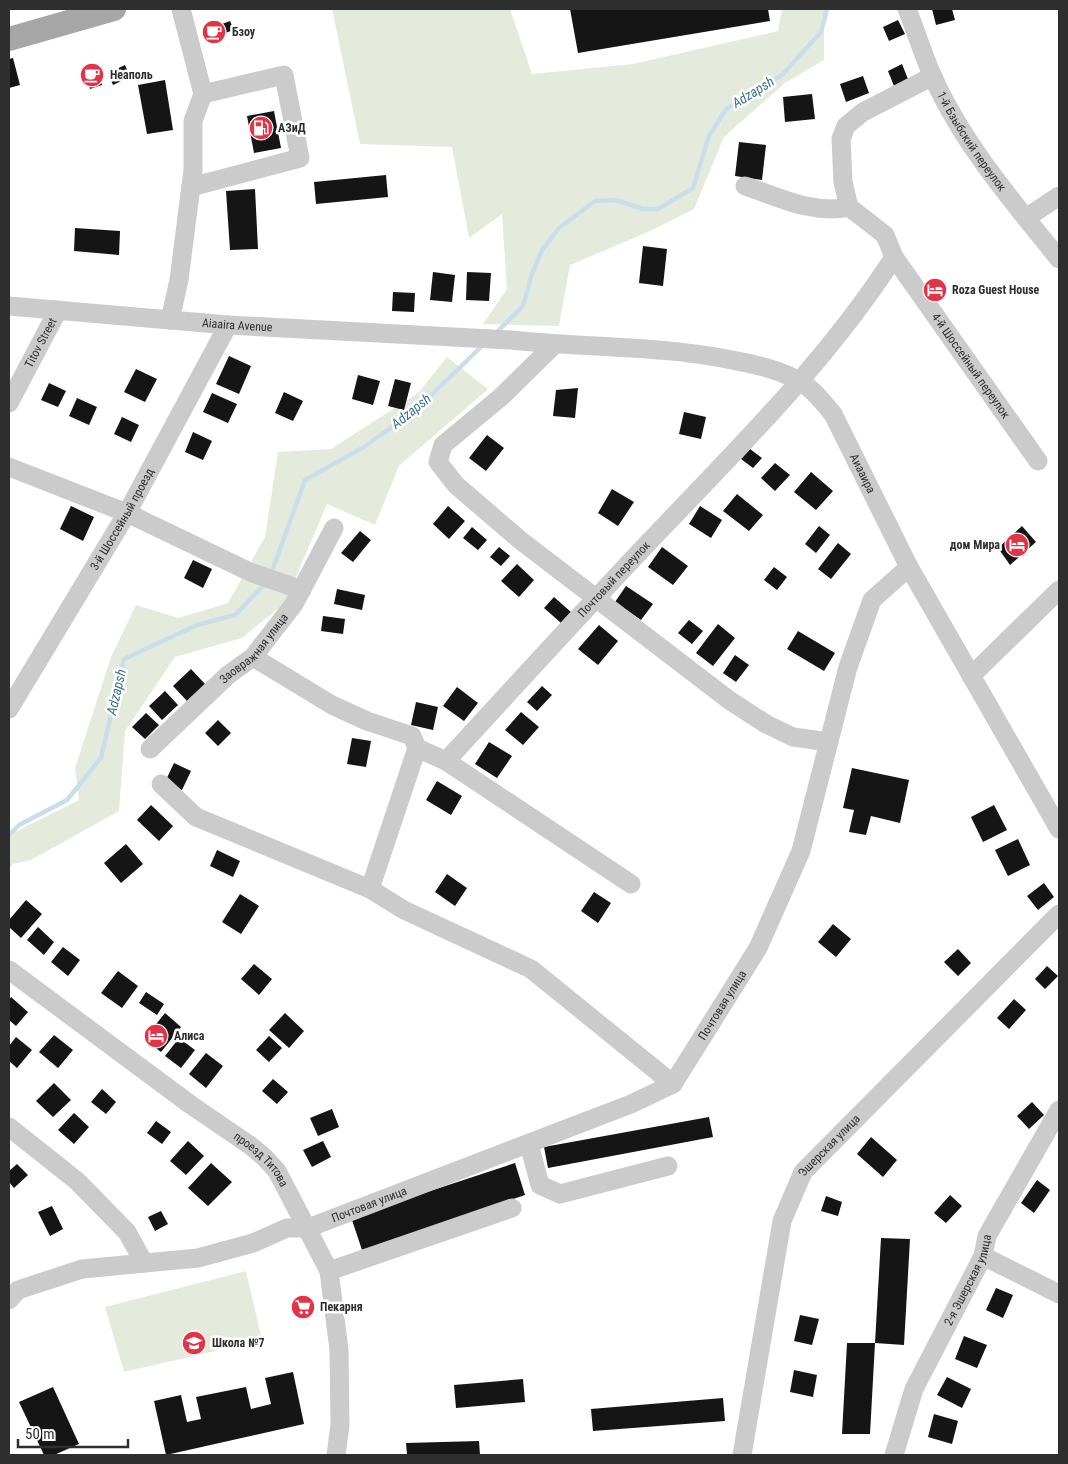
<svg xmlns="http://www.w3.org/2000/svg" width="1068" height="1464" viewBox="0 0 1068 1464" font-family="'Roboto Condensed',sans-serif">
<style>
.green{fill:#e5ebdc}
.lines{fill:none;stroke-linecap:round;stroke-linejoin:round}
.stream{stroke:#c8dfeb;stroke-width:4.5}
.building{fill:#151515}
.minor{stroke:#cbcbcb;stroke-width:19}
.major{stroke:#a6a6a6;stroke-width:24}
.labels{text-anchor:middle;stroke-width:5;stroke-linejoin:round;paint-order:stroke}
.poi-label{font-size:12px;font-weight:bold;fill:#2e2e2e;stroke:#fff;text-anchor:start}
.street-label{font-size:12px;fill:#2e2e2e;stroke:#fff}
.water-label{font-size:14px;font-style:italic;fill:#3d728f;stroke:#fff}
</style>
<rect width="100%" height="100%" fill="#fff"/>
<path class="green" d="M332,9H510L532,74L633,64L778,31L782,9H824V60L785,83L724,137L694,209L648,232L570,265L559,326L483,324L507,289L502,214L469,238L452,147L360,144Z
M447,357L488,389L399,466L375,525L327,504L285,603L242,638L175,657L125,731L119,811L31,860L13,864L9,869V835L79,800L75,768L111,657L136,605L178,618L228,603L265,537L278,452L331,449L418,393Z
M246,1271L262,1340L124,1372L105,1307Z"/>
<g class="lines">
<path class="stream" d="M496,333L523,306L532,274L542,250L559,228L595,201L616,200L643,209H658L693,188L709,136L726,109L782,75L821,32L827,9
M271,574L305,480L364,447L418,408L483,345
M9,835L19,825L67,800L101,758L124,659L197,625L235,615L266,583"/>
</g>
<path class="building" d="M570,9H768L770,21L578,53Z
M932,9H952L955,20L936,25Z
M898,20L905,34L889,41L883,27Z
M230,21L234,30L225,33L222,24Z
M218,27L221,35L210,39L207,30Z
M13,58L20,85L9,88V59Z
M902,64L908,79L894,86L888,71Z
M125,65L130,77L113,85L108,73Z
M96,66L102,85L90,89L84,69Z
M863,76L869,93L846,102L840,84Z
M165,80L173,130L147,134L138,85Z
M812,94L815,119L785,122L783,97Z
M274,111L281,148L254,153L247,116Z
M739,142L766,145L762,180L735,176Z
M386,175L388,197L316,204L314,182Z
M255,189L258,249L230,250L226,191Z
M75,228L120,231L119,255L74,251Z
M643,246L667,249L663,286L639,283Z
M433,272L455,275L452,302L430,300Z
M467,272L491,273L489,301L466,300Z
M393,292L415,293L414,312L392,311Z
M229,356L251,366L239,394L216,384Z
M136,369L157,379L145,402L124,392Z
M358,375L380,381L373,405L352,399Z
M395,379L411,383L404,410L388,406Z
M49,383L66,391L58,407L41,400Z
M578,388L575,418L553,416L556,390Z
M284,392L303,401L293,421L275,413Z
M212,393L237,404L228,423L203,412Z
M77,398L97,407L89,425L69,416Z
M684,412L706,417L701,439L679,434Z
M122,417L139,425L131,442L114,434Z
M193,432L212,441L203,460L185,452Z
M487,435L504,448L486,471L469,458Z
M750,449L762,458L753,468L741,459Z
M775,463L790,475L775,491L761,478Z
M811,472L833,491L816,510L794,492Z
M612,489L634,502L618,526L598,513Z
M737,494L763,515L749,531L723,511Z
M71,506L94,517L83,541L60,529Z
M448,506L465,521L449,539L433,524Z
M700,506L722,520L711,538L689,524Z
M819,526L830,535L816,553L805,544Z
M1022,526L1036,542L1010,565L998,548Z
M472,527L487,540L478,550L463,538Z
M360,531L371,540L353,562L341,553Z
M838,543L851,554L831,579L818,569Z
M499,547L510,556L501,566L490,557Z
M662,547L688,566L673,585L648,567Z
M193,560L212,569L203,588L184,578Z
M517,564L534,580L519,597L501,581Z
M774,567L787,577L777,590L764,580Z
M626,586L653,604L641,620L615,602Z
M337,589L365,595L362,610L334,604Z
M554,597L571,612L561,623L544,608Z
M323,616L345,619L343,634L321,631Z
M689,620L703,631L692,644L678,633Z
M718,624L735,638L713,666L696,653Z
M599,625L618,641L598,665L578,649Z
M798,631L835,653L824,671L787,649Z
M735,655L749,665L736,682L723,673Z
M191,669L205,684L187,701L173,686Z
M542,686L552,695L537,711L527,702Z
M457,687L478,703L464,721L443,706Z
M165,691L178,705L162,720L149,706Z
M416,702L438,707L433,730L411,725Z
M521,712L539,727L523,745L505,730Z
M146,713L159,725L145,739L132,727Z
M218,720L231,733L218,746L205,733Z
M352,738L371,741L366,767L347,764Z
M489,742L512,756L497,778L475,764Z
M174,763L191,771L182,790L165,782Z
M852,768L909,780L900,823L871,816L866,835L849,832L854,810L843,808Z
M437,781L462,796L451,815L426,800Z
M151,805L173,826L159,841L137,820Z
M994,805L1007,830L983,842L971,817Z
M1018,839L1030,865L1008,876L995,850Z
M126,844L143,864L121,883L104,863Z
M217,850L240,861L233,877L210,866Z
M447,874L467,888L455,906L435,892Z
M1044,883L1054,897L1038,910L1027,896Z
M594,892L611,903L598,923L581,911Z
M240,894L259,906L241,934L222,922Z
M26,900L42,914L21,938L9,927V920Z
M833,924L851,939L836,957L818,942Z
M38,927L54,942L44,955L27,940Z
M63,947L80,960L68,976L51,962Z
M958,949L971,963L958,976L944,962Z
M254,964L272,979L259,995L241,979Z
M1047,966L1058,976L1045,989L1035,979Z
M118,971L138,986L122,1008L101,993Z
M146,992L164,1004L157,1015L139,1003Z
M11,997L28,1012L16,1026L9,1020V1000Z
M1014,999L1026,1010L1009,1029L997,1018Z
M165,1013L181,1027L161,1052L144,1039Z
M285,1013L304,1031L289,1048L269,1030Z
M54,1035L73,1050L58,1068L39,1052Z
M269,1036L282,1048L269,1062L256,1050Z
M16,1037L32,1050L17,1068L9,1061V1046Z
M179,1038L195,1050L181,1068L165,1056Z
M206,1053L223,1066L206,1088L189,1074Z
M273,1079L288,1092L277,1104L262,1091Z
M54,1083L71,1100L53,1117L36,1101Z
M102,1089L116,1102L106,1114L91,1102Z
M1032,1102L1044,1115L1029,1129L1017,1116Z
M332,1109L339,1127L318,1136L310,1118Z
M74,1113L89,1127L74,1144L58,1130Z
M709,1117L713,1137L548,1168L544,1147Z
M156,1121L171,1132L162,1144L147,1133Z
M871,1137L897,1160L883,1177L857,1154Z
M188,1141L204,1156L186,1175L170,1161Z
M323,1141L331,1157L312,1167L303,1150Z
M211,1163L232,1182L208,1206L188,1188Z
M515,1163L525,1195L362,1250L351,1217Z
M17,1164L28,1175L14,1188L9,1182V1171Z
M1037,1180L1050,1190L1034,1213L1021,1203Z
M950,1195L962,1206L946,1223L934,1213Z
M826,1196L842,1202L838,1216L821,1211Z
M52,1206L63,1229L50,1236L38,1212Z
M161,1211L168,1224L155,1231L148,1217Z
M881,1238L910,1239L904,1345L875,1343Z
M996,1288L1013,1295L1003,1318L986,1310Z
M800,1315L819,1319L812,1345L794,1341Z
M964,1336L987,1345L977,1368L955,1359Z
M847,1343H875L870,1434H842Z
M794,1370L817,1375L813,1397L790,1392Z
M293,1372L304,1424L166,1455L154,1401L181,1395L187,1422L201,1419L196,1397L246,1387L251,1409L271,1404L265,1378Z
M947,1377L971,1389L962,1408L937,1395Z
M523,1379L525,1402L456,1408L454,1385Z
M53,1387L79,1444L54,1455H44L19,1402Z
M723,1398L725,1421L593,1431L591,1409Z
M934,1414L958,1421L952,1444L928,1437Z
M479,1441L480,1455H407L406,1443Z"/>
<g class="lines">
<g class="minor">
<path id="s1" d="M907,9C916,31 923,55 933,77C963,144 1013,202 1059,259"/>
<path id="s2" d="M933,76L863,112L846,126L841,139L843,182L849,207L885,235L894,257L1038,461"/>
<path d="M745,186C779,197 813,215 849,207"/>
<path d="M191,187L300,158L284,75L203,94"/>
<path d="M1026,218L1059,196"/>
<path id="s3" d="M9,306L228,325L511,340C585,348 659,345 732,360C756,365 779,369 801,382C814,390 823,402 833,414L909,567L1059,829"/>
<path d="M170,320L179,280L193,170V121L203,94L181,9"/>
<path d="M554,345L501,397L443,445L438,462L456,485L520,540L729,700L766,724L793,737L829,742"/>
<path id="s4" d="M9,403L58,310"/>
<path d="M9,467L127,513L250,572L302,590"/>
<path d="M253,657L332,705L367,721L412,736L417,748"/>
<path d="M971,676L1059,590"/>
<path id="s5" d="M9,709L127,513L228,325"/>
<path id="s6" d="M150,749L228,675L253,657L294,604L334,528"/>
<path d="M446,761L631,884"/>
<path d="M161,784L196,817L370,889L404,910L531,969L673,1084"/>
<path id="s7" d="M370,889L417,748L446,761C520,681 593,600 669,521C749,437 831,355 894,257"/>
<path id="s8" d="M9,970L191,1105L251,1146L264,1157L277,1171L329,1271L339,1350L340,1425L336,1455"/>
<path d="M9,1127L77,1181L127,1232L144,1263"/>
<path d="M529,1144L540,1185L560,1194L668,1166"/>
<path d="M983,1256L1059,1294"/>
<path d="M329,1271L512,1208"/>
<path id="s9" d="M9,1300L18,1290L82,1269L198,1258L253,1243L287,1228H308L631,1104L673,1084L758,948L801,851L848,667L872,600L909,567"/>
<path id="s10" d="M742,1455L782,1221L803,1172L1059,914"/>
<path id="s11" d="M894,1455L914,1389L983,1256L987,1236L1059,1110"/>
</g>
<path class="major" d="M9,39L114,9"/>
</g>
<defs>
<g id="cafe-disc" transform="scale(1.25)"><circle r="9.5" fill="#e23347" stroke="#fff"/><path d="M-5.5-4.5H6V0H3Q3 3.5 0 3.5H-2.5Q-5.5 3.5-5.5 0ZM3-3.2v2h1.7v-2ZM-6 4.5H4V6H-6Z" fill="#fff"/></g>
<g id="fuel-disc" transform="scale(1.25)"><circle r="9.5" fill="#e23347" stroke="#fff"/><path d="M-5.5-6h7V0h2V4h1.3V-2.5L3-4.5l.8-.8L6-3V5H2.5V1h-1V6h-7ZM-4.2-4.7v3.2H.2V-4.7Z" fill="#fff"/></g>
<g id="hotel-disc" transform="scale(1.25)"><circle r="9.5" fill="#e23347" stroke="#fff"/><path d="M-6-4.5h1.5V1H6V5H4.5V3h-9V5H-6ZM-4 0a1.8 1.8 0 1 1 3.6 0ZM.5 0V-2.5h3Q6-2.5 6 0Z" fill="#fff"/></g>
<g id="supermarket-disc" transform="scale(1.25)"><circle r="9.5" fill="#e23347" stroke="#fff"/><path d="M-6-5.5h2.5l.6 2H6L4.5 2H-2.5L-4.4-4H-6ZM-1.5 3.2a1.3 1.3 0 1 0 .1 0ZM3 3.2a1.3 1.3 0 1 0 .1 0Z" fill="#fff"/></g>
<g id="school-disc" transform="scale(1.25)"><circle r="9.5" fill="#e23347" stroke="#fff"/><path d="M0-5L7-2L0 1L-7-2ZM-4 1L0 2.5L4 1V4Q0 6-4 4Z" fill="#fff"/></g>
</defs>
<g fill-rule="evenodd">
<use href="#cafe-disc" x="214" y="32"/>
<use href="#cafe-disc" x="92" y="75"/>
<use href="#fuel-disc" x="261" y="128"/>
<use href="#hotel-disc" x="935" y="290"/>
<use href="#hotel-disc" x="1017" y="545"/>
<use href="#hotel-disc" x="156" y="1036"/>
<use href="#supermarket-disc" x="303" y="1307"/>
<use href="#school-disc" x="194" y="1343"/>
</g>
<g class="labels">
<g class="poi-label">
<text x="232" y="36">Бзоу</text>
<text x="110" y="79">Неаполь</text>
<text x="278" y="132">АЗиД</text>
<text x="952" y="294">Roza Guest House</text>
<text x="1000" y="549" text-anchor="end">дом Мира</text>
<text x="174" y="1040">Алиса</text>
<text x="320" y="1311">Пекарня</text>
<text x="212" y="1347">Школа №7</text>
</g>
<g class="street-label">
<text dy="4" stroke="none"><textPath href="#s1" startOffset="148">1-й Бзыбский переулок</textPath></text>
<text dy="4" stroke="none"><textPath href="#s3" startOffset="229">Aiaaira Avenue</textPath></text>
<text dy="4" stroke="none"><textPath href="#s4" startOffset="68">Titov Street</textPath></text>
<text dy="4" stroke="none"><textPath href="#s2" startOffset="386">4-й Шоссейный переулок</textPath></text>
<text dy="4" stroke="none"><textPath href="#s3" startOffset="910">Аиааира</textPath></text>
<text dy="4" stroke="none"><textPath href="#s5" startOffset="221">3-й Шоссейный проезд</textPath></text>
<text dy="4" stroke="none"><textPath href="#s7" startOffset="428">Почтовый переулок</textPath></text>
<text dy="4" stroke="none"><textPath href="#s6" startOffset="145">Заовражная улица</textPath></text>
<text dy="4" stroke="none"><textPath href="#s9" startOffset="798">Почтовая улица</textPath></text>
<text dy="4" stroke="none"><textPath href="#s10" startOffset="328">Эшерская улица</textPath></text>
<text dy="4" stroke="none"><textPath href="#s8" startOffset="316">проезд Титова</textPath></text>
<text dy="4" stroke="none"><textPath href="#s9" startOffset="378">Почтовая улица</textPath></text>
<text dy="4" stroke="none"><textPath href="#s11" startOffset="191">2-я Эшерская улица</textPath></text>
</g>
<g class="water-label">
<text transform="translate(753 92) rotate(-32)" y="5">Adzapsh</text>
<text transform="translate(411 411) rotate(-39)" y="5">Adzapsh</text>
<text transform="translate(116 692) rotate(-77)" y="5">Adzapsh</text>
</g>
</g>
<rect width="1068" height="1464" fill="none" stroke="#2e2e2e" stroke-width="20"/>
<path d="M18 1439v8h110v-8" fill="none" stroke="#2e2e2e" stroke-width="2.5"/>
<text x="25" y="1439" font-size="15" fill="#2e2e2e" stroke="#ffffff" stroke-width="4" paint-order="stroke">50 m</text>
</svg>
